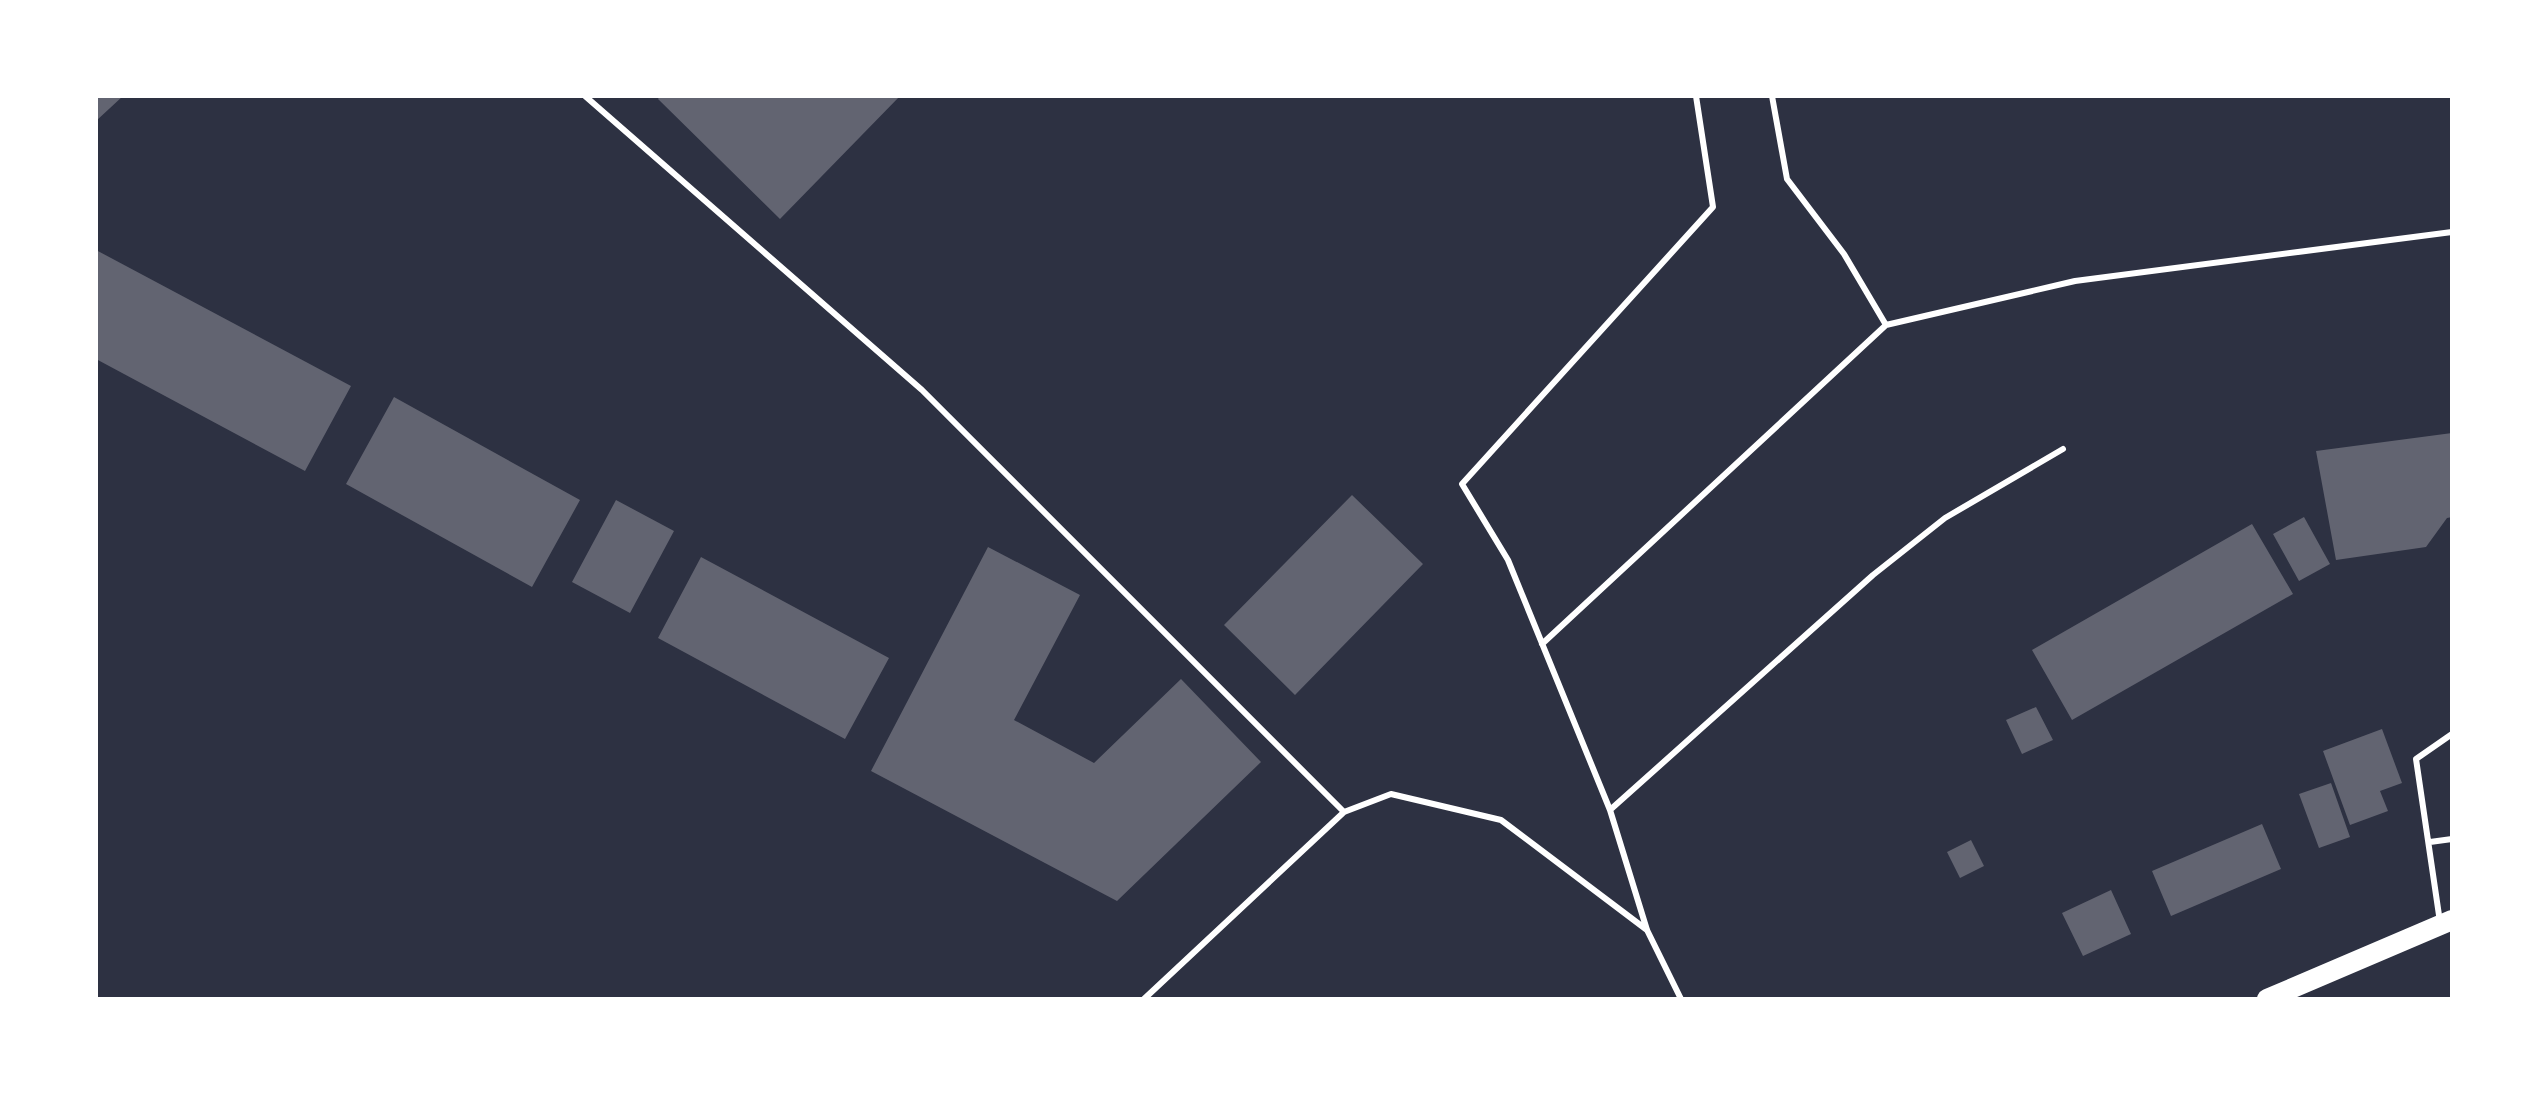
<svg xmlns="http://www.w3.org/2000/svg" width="2548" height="1095" viewBox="0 0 2548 1095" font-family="'PT Sans',sans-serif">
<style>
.building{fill:#626471}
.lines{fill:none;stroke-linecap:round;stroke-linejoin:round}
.service{stroke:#fff;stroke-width:6}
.primary{stroke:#fff;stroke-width:20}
</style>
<rect width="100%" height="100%" fill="#2d3142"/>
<path class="building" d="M96,96H123L96,121Z
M660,96H900L780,219L658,99Z
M96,250L351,386L305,471L96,359Z
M394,397L580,500L532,587L346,484Z
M2452,433V517L2447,518L2426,547L2336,560L2316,451Z
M1352,495L1423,564L1295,695L1224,625Z
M616,500L674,531L630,613L572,582Z
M2304,517L2330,564L2299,581L2273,534Z
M2252,524L2293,594L2072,720L2032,650Z
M988,547L1080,595L1014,720L1094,763L1181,679L1261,762L1117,901L871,771Z
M701,557L889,658L845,739L658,638Z
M2036,707L2053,740L2022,754L2006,720Z
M2382,729L2402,783L2380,791L2388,811L2350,825L2323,751Z
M2331,783L2350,837L2319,848L2299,794Z
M2262,824L2281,869L2171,916L2152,871Z
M1971,840L1984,866L1960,878L1947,852Z
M2111,890L2131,934L2083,956L2062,913Z"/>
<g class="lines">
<path class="service" d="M585,96L922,390L1344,812
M1886,325L2075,281L2452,232
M1542,644L1886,325L1844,254L1787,179L1772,96
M1610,810L1873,575L1945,518L2063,449
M2430,842L2452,839
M2440,922L2416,759L2452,734
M1144,999L1344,812L1391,794L1501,820L1647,930
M1681,999L1647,930L1610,810L1508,560L1462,484L1713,207L1696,96"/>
<path class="primary" d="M2267,999L2452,920"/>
</g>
<rect width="2548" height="1095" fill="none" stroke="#ffffff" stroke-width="196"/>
</svg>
